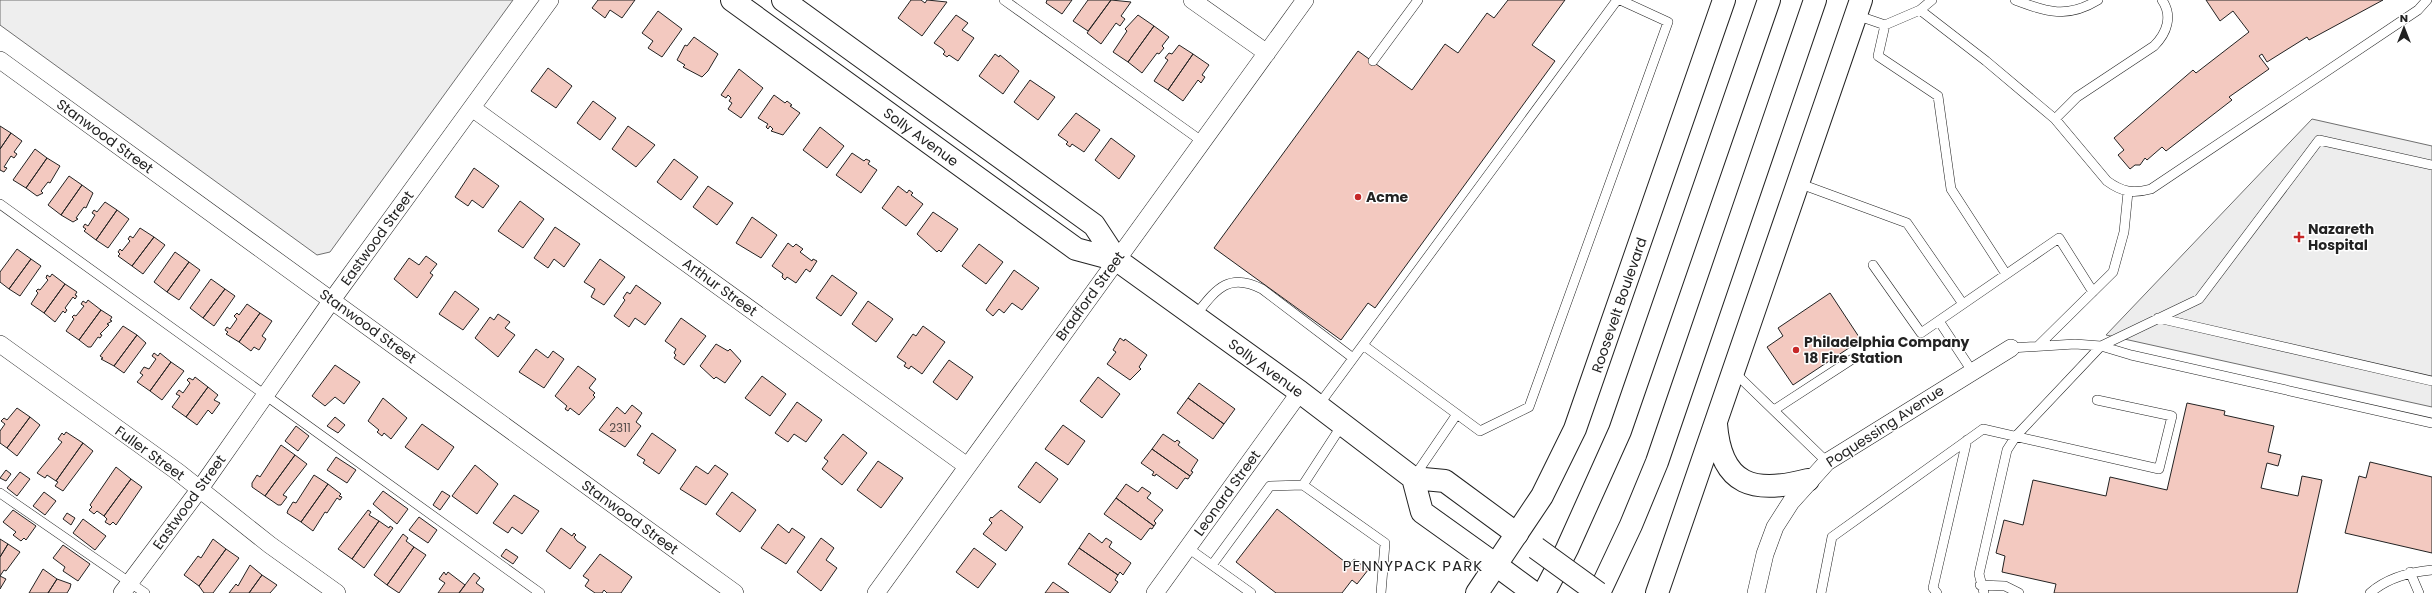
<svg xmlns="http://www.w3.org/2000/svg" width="2432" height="593" viewBox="0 0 2432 593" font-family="Poppins,sans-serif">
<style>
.green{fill:#eee;stroke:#6f6f6f}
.parking{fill:#ededed;stroke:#6f6f6f}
.building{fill:#f3c9c0;stroke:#222}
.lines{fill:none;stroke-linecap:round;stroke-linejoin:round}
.service-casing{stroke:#222;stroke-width:10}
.minor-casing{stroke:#222;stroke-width:18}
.tertiary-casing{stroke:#222;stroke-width:24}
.secondary-casing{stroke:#222;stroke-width:24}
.trunk-casing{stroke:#222;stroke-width:24}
.service{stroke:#fff;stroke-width:9}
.minor{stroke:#fff;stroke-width:17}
.tertiary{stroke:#fff;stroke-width:22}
.secondary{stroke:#fff;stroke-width:22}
.trunk{stroke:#fff;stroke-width:22}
.secondary-bridge-casing{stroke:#222;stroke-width:24;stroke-linecap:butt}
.secondary-bridge{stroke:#fff;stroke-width:22}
.poi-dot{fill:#c62828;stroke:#fff;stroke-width:1.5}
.labels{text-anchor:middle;stroke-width:3;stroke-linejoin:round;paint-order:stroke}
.number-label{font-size:12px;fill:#564c4a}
.street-label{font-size:14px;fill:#222;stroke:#fff}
.poi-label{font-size:14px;font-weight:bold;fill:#222;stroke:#fff;text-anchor:start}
.neighbourhood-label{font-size:15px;letter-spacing:1px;fill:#222;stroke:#fff}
</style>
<rect width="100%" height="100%" fill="#fff"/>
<path class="green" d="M0,0H513L330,252L317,255L0,25Z"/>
<path class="parking" d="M2312,119L2432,146V407L2106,335Z"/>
<path class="building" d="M598,0H635L622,18L610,10L605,18L592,8Z
M911,0H921L925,3L927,0L947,2L922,36L898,18Z
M1047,0H1072L1062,14L1046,3Z
M1088,0H1111L1088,31L1073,21Z
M1111,0L1131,2L1121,16L1125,19L1120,26L1116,23L1101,44L1087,33Z
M1508,0H1565L1532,45L1555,61L1375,308L1368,303L1341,340L1214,248L1358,51L1412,90L1445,44L1458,53L1487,13L1494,18Z
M2206,0H2383L2309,40L2307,37L2267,62L2262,54L2259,56L2269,69L2229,97L2232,100L2166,151L2162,147L2147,160L2145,158L2140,165H2135L2130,169L2118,155L2124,150L2114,138L2193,70L2196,73L2249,32L2233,11L2220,21Z
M658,11L682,29L662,57L648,48L653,41L642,33Z
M956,15L968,23L962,30L974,38L958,61L949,55L947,57L943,54L945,52L943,49L934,43Z
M1138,15L1154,26L1128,62L1113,52L1127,31L1125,29Z
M1154,26L1169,37L1162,46L1164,48L1159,54L1157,53L1142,73L1128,62Z
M694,37L718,54L708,71L702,77L683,67L685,65L677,60L685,45L687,46Z
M1179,45L1193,54L1168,90L1154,81L1168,60L1165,58L1169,53L1172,54Z
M995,54L999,57L1000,55L1019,71L1003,94L979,76Z
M1193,54L1209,65L1202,75L1205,77L1201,83L1198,80L1183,101L1168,90Z
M548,68L572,86L556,108L531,91Z
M739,69L763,88L741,118L728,109L732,103L729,101L731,98L728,95L726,98L721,95Z
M1030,80L1055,97L1038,120L1014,102Z
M774,95L785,103L787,101L792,105L790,106L800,113L783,135L771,131L773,129L770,126L768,129L766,127L768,124L758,118Z
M593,101L616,118L600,140L577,123Z
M1076,113L1100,130L1084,152L1072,144L1070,147L1066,144L1068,142L1058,135Z
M0,126L11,133L0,149Z
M628,126L655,145L636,167L612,149Z
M820,127L844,146L827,168L803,150Z
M11,133L22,141L14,152L17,154L14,158L11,156L4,167L7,168L4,172L0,170V149Z
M1111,138L1135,156L1119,179L1095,160Z
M35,149L47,158L26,188L13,180Z
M852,153L864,161L866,159L870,161L868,164L877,170L861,193L836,175Z
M47,158L60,166L50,183L48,182L41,191L43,193L37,196L26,188Z
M674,159L698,177L681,200L657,182Z
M474,168L499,186L483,208L472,200L468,206L455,197Z
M69,176L82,185L61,215L48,205Z
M82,185L93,193L86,208L84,207L76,218L78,219L73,222L61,215Z
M708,186L733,203L717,225L693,207Z
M898,186L907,193L909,190L913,193L911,195L923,204L906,226L882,208Z
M520,201L544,219L523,248L498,231Z
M105,202L117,210L96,240L84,231L86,229L83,227L85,224L88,226L95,215L92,213L94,210L97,212Z
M117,210L129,219L108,248L96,240Z
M933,212L958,229L941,252L939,250L937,252L917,234Z
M752,217L777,235L761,258L736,243Z
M555,227L580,244L564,267L554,259L548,268L534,258Z
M140,228L154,237L132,266L118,256L120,254L118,252L120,249L122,251L130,241L128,239L130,236L133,238Z
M154,237L165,245L143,274L132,266Z
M788,243L793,247L796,244L803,249L800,252L812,261L813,259L817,261L810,272L806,269L796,283L787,277L785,280L782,277L783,274L772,266Z
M979,244L1003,262L986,284L962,266Z
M17,249L31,259L9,289L0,282V272Z
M175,252L189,262L167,292L154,282Z
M426,256L437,264L430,273L433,275L417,298L394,279L409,258L419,265Z
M31,259L41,266L20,296L9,289Z
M600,259L625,277L604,305L591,297L595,289L584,282Z
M189,262L200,270L179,300L167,292Z
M1014,270L1039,288L1022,310L1012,303L1004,313L999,309L993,316L986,310Z
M52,274L65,284L44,313L31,304L38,293L36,291L38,289L40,290L48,280L46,278L47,275L50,277Z
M832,275L857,293L841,316L816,298Z
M211,279L225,289L203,318L190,308Z
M65,284L77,292L75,295L77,296L75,299L73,297L65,308L67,310L65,313L63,311L55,322L44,313Z
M636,285L661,303L645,325L635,318L629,327L614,316L625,300L623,298L627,292L630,294Z
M225,289L235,296L214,326L203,318Z
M455,291L479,309L463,330L439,314Z
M1830,293L1861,340L1793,385L1767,347L1783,336L1778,328Z
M88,300L101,310L79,340L66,331L74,319L72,317L74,315L76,316L84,306L81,304L83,301L86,303Z
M868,301L893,319L876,342L852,324Z
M247,304L260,313L239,342L226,334L228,332L225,330L227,327L230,329L237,319L234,316L237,313L239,315Z
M101,310L112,317L110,320L112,321L107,324L109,325L100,334L102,335L100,338L98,337L91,347H88L79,340Z
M260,313L272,321L262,336L266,339L259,350L254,347L251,351L239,342Z
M498,314L510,322L505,328L515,335L498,357L475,338L490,317L494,320Z
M681,318L706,336L684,365L674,358L676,355L674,353L676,349L665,341Z
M123,326L137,335L114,366L101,359L103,358L100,356Z
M923,326L945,342L922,374L911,366L909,369L904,366L906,363L897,357L913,334L916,336Z
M137,335L146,343L124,373L114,366Z
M1120,338L1124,341L1125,339L1147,355L1139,367L1141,369L1130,380L1107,364L1116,352L1113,350Z
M716,344L728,351L730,349L741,361L725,383L716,377L714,379L700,366Z
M536,349L548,358L553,351L564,359L544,388L519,372Z
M154,353L158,356L160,353L171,362L150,391L137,382L143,375L140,373L144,367L149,369L156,359L152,356Z
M949,360L973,377L957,400L933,382Z
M171,362L184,371L162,400L150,391Z
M335,365L360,382L344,404L335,397L325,406L312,396Z
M578,366L596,379L589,388L595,393L593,395L595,397L579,415L570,408L568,411L565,409L567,406L555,396Z
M762,376L786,394L770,416L745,398Z
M195,377L208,387L186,417L172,407L180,396L176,394L179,390L183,393L190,383L187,380L189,378L193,380Z
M1098,377L1120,394L1102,418L1080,401Z
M1199,383L1235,409L1224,424L1188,398Z
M208,387L218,395L214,400L220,403L212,414L208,410L197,425L186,417Z
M383,398L407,418L391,439L384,433L382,436L377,432L379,430L368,421Z
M1188,398L1224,424L1213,439L1177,413Z
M797,402L822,420L806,442L794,434L788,442L775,433Z
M2187,403L2225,411L2224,415L2274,426L2268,452L2281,455L2278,466L2267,463L2261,488L2298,496L2302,476L2322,480L2297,593H2054L2056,584L2002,572L2005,556L1996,553L2004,520L2023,525L2033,480L2106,496L2110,477L2167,490Z
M632,405L642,413L636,422L641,426L625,447L599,430L617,407L625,414Z
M17,408L30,417L7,448L0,443V431L5,424L1,421L4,418L7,420Z
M30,417L40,425L17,456L7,448Z
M335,417L345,425L338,433L327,426Z
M422,424L454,447L438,470L405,447Z
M1063,425L1085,441L1068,465L1045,449Z
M296,426L309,436L298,451L285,441Z
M66,432L83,443L56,481L47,475L45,478L37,473L62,442L58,439L62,433L64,435Z
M652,433L676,450L659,474L643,463L645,460L637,455Z
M843,434L867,453L842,485L822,469L828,461L824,458Z
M1163,434L1175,442L1177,440L1180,442L1178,445L1198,460L1191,471L1193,472L1190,476L1152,449Z
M83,443L93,451L63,491L55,486L58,482L56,481Z
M281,445L295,455L265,496L252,487V483L257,475L260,477Z
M1152,449L1190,476L1188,479L1185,478L1177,489L1156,474L1155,476L1152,475L1154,472L1141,463Z
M295,455L307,464L283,495L287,497L281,505H278L265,496Z
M336,457L356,470L347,483L327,470Z
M878,461L903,478L881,508L857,490Z
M1036,462L1058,479L1040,503L1018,487Z
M2370,462L2432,477V553L2345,533L2359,476L2366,478Z
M475,465L498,484L477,514L452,496Z
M715,465L728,474L706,505L680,489L696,466L708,474Z
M116,467L131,479L104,516L97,511L94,514L89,510L92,507L90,505Z
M6,470L11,474L6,481L0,478Z
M20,472L30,479L17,496L7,488Z
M314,475L328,484L301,522L287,513L288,510L293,502L296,503Z
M131,479L142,487L116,525L113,522L110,525L105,522L107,519L104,516Z
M328,484L341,494L339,496L342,497L340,500L337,498L327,513L325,512L313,531L301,522Z
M1126,484L1138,492L1142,487L1151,493L1147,498L1163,510L1154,521L1156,523L1154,526L1116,498Z
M383,491L408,509L397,524L373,504Z
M442,491L450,496L440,510L433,505Z
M44,492L56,501L45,515L33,506Z
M732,492L756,510L740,532L716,514Z
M514,495L539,511L522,534L512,527L508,533L493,523Z
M1116,498L1154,526L1152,529L1150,528L1141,540L1104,514Z
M1277,509L1349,565L1354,559L1368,570L1357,584L1352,580L1342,593H1276L1236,562Z
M13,510L36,526L26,540L24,538L21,541L13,535L16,532L3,522Z
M368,510L371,512L369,515L379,521L352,559L338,549Z
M1001,510L1023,527L1006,551L983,534L992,523L989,520L991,517L992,518Z
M67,513L75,518L71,525L63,519Z
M419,517L437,530L428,543L409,530Z
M83,519L106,536L95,550L73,533Z
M379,521L389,528L390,526L393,528L364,568L352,559Z
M778,524L789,533L792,528L805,537L786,564L761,548Z
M561,528L572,536L574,533L576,535L574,537L577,541L586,547L570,569L546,551Z
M1089,533L1102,543L1106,538L1112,542L1109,547L1131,563L1123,575L1120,572L1118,575L1079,548Z
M403,534L408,538L406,541L414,547L387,585L374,575Z
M821,538L834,548L826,560L837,568L821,591L797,572Z
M0,539L8,544L0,557Z
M213,539L226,549L199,586L184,575L198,556L201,558Z
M8,544L20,552L6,571L4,570L0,576L6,579L0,589V557Z
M63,545L90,564L78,581L63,571L65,567L53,558Z
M414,547L426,555L399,593L387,585Z
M974,548L996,564L978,588L956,572Z
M1079,548L1118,575L1115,580L1118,582L1110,593L1068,564Z
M226,549L239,558L213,593H204L199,586Z
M506,549L518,557L513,564L501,556Z
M600,554L632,577L621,593H607L604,590L602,593H595L585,586L589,580L583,576Z
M250,565L262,575L249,593H229L236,584L238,586Z
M43,569L57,579L48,593H29Z
M444,572L446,575L448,572L465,585L459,593H438L445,583L439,579Z
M474,573L480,578L476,583L484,589L482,593H459Z
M262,575L277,585L270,593H249Z
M57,579L71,584L70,588L67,593H48Z
M1053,582L1069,593H1045Z"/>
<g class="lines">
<g class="service-casing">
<path id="service" d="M1004,0L1203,142
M2015,0C2047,12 2067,19 2098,0
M2162,0C2173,16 2167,33 2154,46L2077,97L2055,119L2107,181C2122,192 2133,194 2151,189L2418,10L2427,0
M1920,10L1986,61L2055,119
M1856,15L1885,25L1920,10L1932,0
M1885,25L1878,56L1938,96L1951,189L2006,274
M1373,61L1418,0
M1798,183L1907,223L1963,304
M0,204L540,593
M1873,265L1921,333L2059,238L2093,292
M1195,316C1215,291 1227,271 1262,289L1353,358
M2158,318L2432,381
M1939,321L1972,371
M1363,345L1480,431L1529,407L1668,22L1620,0
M2037,347L2113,272L2124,232L2128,192
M2011,348L2075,344L2101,346L2131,355L2432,423
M1733,371L1827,462
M1318,406L1617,0
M1774,410L1854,358
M1342,425L1303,485L1385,543L1381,593
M1414,477L1457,414
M0,493L145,593
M1188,548L1251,593
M1212,565L1270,486L1303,485
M2410,572L2419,593
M1980,585L2005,586L2019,593
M1821,593L1832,537L1983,429L2159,469L2172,416L2097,400
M1937,593L1933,588L1967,440
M1984,593L1979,574L2007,450L2016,436L2101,346L2199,299L2319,140L2432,165
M2370,593C2387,578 2410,572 2432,570"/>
</g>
<g class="minor-casing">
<path id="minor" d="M1192,0L1267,53
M0,60L735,593
M472,108L967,466
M0,344L178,472L270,545L337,593
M122,593L199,490L332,300L550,0
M876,593L1305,0
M1155,593L1300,392
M1756,593L1765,554L1775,527L1791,502L1827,462L2011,348"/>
</g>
<g class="tertiary-casing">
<path id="tertiary" d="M732,0L1076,249L1117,260
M783,0L1094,225L1117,260L1300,392L1413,478L1445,481L1517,534
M1413,478L1422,512L1496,565"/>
</g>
<g class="secondary-casing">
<path id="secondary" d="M1496,565L1534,593"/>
</g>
<g class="trunk-casing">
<path id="trunk" d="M1716,424C1721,487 1755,494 1808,480
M1477,593L1542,496L1575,429L1724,0
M1544,593L1567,549L1620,431L1769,0
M1599,593L1631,525L1657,462L1815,0
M1657,593L1861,0"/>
</g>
<use href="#service" class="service"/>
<use href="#minor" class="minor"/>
<use href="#tertiary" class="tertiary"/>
<use href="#secondary" class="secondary"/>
<use href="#trunk" class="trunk"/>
<g class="secondary-bridge-casing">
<path id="secondary-bridge" d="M1536,548L1598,593"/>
</g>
<use href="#secondary-bridge" class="secondary-bridge"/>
</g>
<g class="poi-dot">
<circle cx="1358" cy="197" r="4"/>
<path d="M2297 231h4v4h4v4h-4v4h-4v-4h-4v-4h4z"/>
<circle cx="1796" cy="350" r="4"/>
</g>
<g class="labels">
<g class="number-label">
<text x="620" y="432">2311</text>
</g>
<g class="street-label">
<text transform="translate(105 136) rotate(36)" y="5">Stanwood Street</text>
<text transform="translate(921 137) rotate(36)" y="5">Solly Avenue</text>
<text transform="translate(377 238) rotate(-54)" y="5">Eastwood Street</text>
<text transform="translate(720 287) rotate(36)" y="5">Arthur Street</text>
<text transform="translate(1090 296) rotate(-54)" y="5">Bradford Street</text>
<text transform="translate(1619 305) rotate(-71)" y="5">Roosevelt Boulevard</text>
<text transform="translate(368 326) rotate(36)" y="5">Stanwood Street</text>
<text transform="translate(1266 368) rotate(36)" y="5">Solly Avenue</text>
<text transform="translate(1885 426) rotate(-33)" y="5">Poquessing Avenue</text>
<text transform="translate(150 453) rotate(36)" y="5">Fuller Street</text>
<text transform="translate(1227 493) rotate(-54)" y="5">Leonard Street</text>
<text transform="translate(189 502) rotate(-54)" y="5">Eastwood Street</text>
<text transform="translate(630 517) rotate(36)" y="5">Stanwood Street</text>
</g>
<g class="poi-label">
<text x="1366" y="202">Acme</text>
<text x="2308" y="234">Nazareth<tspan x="2308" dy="16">Hospital</tspan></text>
<text x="1804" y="347">Philadelphia Company<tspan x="1804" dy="16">18 Fire Station</tspan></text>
</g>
<g class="neighbourhood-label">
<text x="1413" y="571">PENNYPACK PARK</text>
</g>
</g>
<g transform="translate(2404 28)" stroke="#ffffff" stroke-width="3" paint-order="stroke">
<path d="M0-3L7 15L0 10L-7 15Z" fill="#222222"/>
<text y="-6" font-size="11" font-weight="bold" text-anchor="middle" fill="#222222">N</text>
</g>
</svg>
